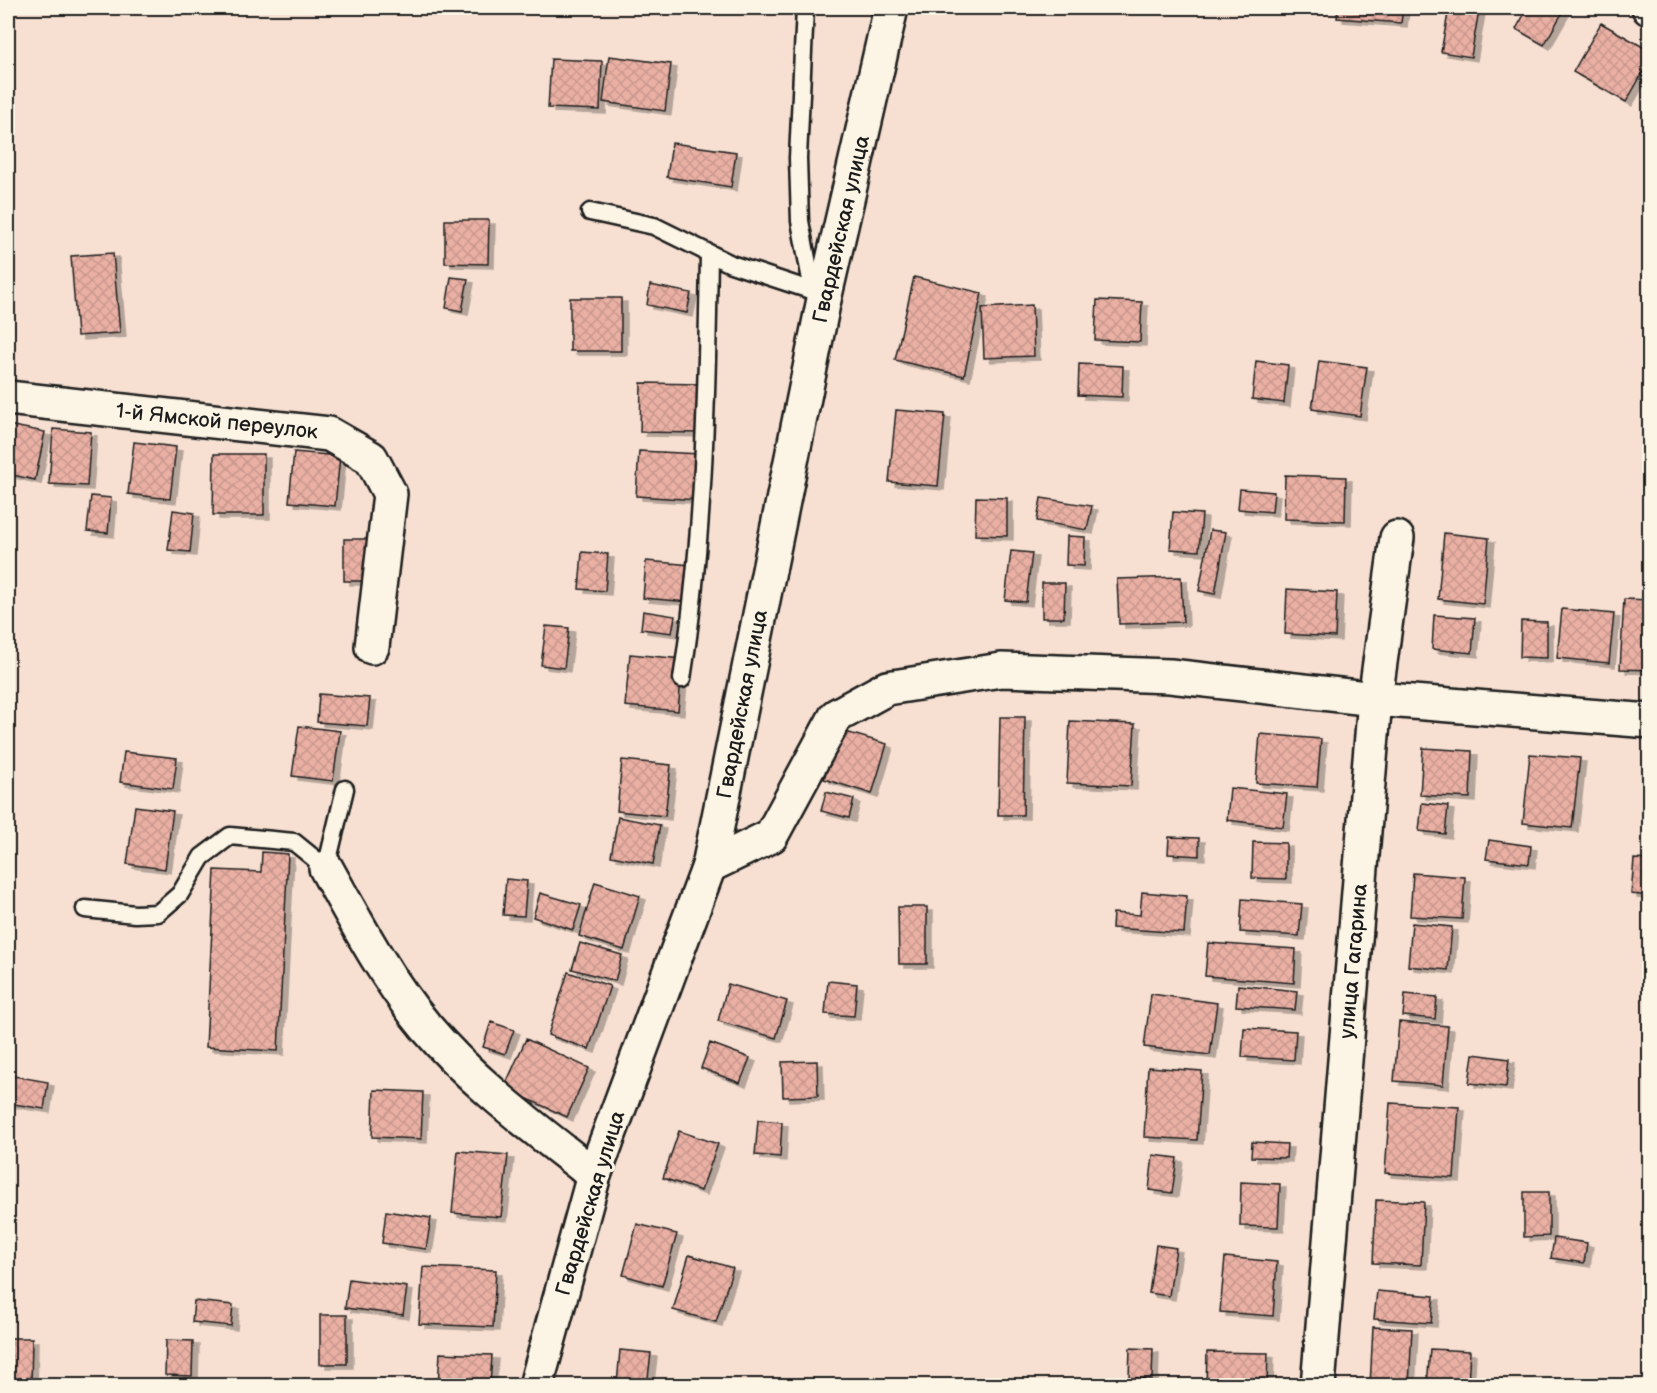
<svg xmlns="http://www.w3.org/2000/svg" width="1657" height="1393" viewBox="0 0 1657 1393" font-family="'Balsamiq Sans',sans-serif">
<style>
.building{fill:url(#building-cross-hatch);stroke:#1c1c1c;stroke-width:1.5;filter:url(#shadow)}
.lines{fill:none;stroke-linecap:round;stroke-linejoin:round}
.lane-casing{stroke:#1c1c1c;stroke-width:21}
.street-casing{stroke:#1c1c1c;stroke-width:38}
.secondary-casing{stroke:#1c1c1c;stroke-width:38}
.lane{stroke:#fcf5e5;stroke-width:16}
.street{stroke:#fcf5e5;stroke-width:33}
.secondary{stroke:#fcf5e5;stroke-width:33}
.labels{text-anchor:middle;stroke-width:6;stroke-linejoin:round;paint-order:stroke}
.street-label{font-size:21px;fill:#1c1c1c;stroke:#fcf5e5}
</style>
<defs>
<pattern id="building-cross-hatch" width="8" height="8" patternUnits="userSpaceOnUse" patternTransform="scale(1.5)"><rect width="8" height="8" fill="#eab0a4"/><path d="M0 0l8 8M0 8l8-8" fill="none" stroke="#c8978d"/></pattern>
<filter id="shadow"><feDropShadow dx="6" dy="4" stdDeviation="0" flood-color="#0004"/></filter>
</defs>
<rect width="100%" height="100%" fill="#f7e0d2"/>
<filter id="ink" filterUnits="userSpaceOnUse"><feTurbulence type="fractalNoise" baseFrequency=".0167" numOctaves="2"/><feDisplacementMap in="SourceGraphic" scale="12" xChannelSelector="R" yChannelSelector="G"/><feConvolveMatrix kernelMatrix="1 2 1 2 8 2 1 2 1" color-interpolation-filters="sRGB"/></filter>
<g filter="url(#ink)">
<path class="building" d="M1338,8H1403L1401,23L1337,18Z
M1449,8L1479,10L1471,57L1441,52Z
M1528,8H1565L1544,45L1516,29Z
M1601,23L1650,51V60L1626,102L1573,72Z
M609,56L671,64L665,111L603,102Z
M551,59L602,61L600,110L548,108Z
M672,143L736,152L731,187L667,177Z
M445,220H489L488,264L445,263Z
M113,253L120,333L77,336L71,256Z
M451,277L468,279L462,311L446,308Z
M914,277L982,293L964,376L895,360Z
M650,285L691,293L687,313L647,305Z
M570,298H621V351H570Z
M1097,300L1142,302L1140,342L1095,340Z
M1032,305L1034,356L984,358L982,308Z
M1256,361L1288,365L1284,403L1252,399Z
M1319,361L1367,367L1360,416L1312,409Z
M1079,364L1123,366L1122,397L1078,395Z
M641,383L703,384L702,433L640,432Z
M896,410L945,414L938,486L889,482Z
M8,425L45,432L35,480L8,474Z
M53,429L91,432L87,486L49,484Z
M134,442L176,447L170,499L128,494Z
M639,451L701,454L698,500L636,496Z
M294,452L340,456L335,506L289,502Z
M214,454H264V515H213Z
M1285,475L1346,477L1345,521L1284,519Z
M1240,489L1274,492L1272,512L1238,509Z
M91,496L111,498L108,533L87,531Z
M976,497L1007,498V536L975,535Z
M1041,498L1092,506L1087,530L1037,521Z
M173,510L194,513L190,552L168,550Z
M1173,512L1202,514L1199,551L1170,549Z
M1210,530L1226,532L1215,594L1199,591Z
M1444,533L1489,538L1483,604L1438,599Z
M1067,536L1085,537L1084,566L1066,565Z
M344,539H371V581H344Z
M1011,551L1032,553L1026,602L1005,600Z
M582,552L608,554L605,591L579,589Z
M646,561L692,565L689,602L643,598Z
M1181,577L1183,622L1119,624L1117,579Z
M1042,583H1065L1064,618H1042Z
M1287,589L1337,592L1335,637L1285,634Z
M1624,599L1650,600V670L1620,669Z
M1562,609L1614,614L1609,663L1557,658Z
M643,611L675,616L672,633L641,629Z
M1434,615L1475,618L1472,653L1432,649Z
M1521,621L1547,622V658L1520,657Z
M546,626L569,628L564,668L541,665Z
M630,654L683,659L678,711L625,706Z
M319,694L370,698L367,726L317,722Z
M1000,717H1025L1023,815H998Z
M1070,721L1135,724L1131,786L1067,783Z
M299,726L340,731L333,781L292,776Z
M839,730L887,744L872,794L824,779Z
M1260,734L1321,739L1317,787L1256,783Z
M1423,748L1472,751L1470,798L1420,795Z
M124,752L177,758L173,789L120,782Z
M1530,754L1580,758L1572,828L1523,823Z
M622,760L671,765L665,816L617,811Z
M1230,788L1287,794L1283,827L1227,820Z
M826,792L854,799L849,818L821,811Z
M1422,803L1448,806L1445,834L1419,831Z
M135,806L173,811L165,869L127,864Z
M618,817L660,825L653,864L611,856Z
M1169,837L1199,838V856L1168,854Z
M1489,840L1531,846L1529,864L1486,859Z
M1253,842L1286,843V879L1252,878Z
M262,852L288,854L278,1051L206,1047L215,870L261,872Z
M1634,859L1650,860V896L1631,894Z
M1413,873L1465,877L1462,919L1410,916Z
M506,879L527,881L524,916L503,915Z
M595,882L640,896L624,950L579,936Z
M1142,892L1187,896L1184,933L1112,928L1113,913L1140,915Z
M540,893L581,905L573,930L533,917Z
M1242,899L1302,904L1299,936L1240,932Z
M898,907H927V964H899Z
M1412,923L1452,927L1448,970L1408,966Z
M580,943L622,955L615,981L572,969Z
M1208,943L1296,949L1294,983L1205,976Z
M568,972L610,986L589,1049L548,1035Z
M828,981L857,984L854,1016L825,1014Z
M728,984L787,1001L776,1038L718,1021Z
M1238,985L1297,991L1295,1010L1236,1006Z
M1151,994L1217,1003L1210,1055L1144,1047Z
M1405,994L1437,997L1435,1019L1403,1016Z
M491,1022L514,1030L505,1054L483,1047Z
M1399,1022L1448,1026L1443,1085L1394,1081Z
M1244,1028L1296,1031L1294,1060L1242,1057Z
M526,1039L589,1068L567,1117L504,1088Z
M710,1043L750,1058L740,1083L701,1068Z
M1473,1054L1509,1059L1506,1087L1469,1083Z
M817,1061L818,1096L783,1097L782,1062Z
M1148,1067L1202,1071L1197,1140L1144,1137Z
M8,1075L48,1082L44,1109L8,1103Z
M374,1090L423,1092L421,1139L372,1137Z
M1390,1103L1459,1107L1454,1178L1385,1173Z
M758,1120L782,1122L780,1157L755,1155Z
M679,1131L718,1144L701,1191L663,1178Z
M1252,1142L1287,1144L1286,1158L1251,1157Z
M458,1151L508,1155L501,1217L452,1213Z
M1153,1155L1177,1158L1172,1193L1149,1190Z
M1241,1182L1280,1184L1278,1227L1240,1226Z
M1524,1192H1549V1236L1524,1237Z
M1376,1200L1424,1202L1421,1265L1373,1263Z
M386,1211L431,1218L426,1249L382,1243Z
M637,1224L677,1234L662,1286L623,1275Z
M1554,1238L1587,1243L1584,1263L1551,1258Z
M1156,1245L1176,1248L1169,1296L1149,1293Z
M689,1255L733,1268L716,1322L673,1310Z
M1225,1257L1277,1262L1273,1316L1220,1312Z
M423,1267L496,1270L493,1327L419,1324Z
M349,1279L407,1287L403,1315L345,1308Z
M1377,1291L1434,1296L1431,1323L1374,1319Z
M194,1301L233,1305L231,1326L192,1322Z
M320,1315H347V1364H320Z
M1373,1327L1412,1329L1409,1386H1370Z
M8,1338H32L31,1386L8,1385Z
M166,1340L193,1341L192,1376L165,1375Z
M1130,1348L1153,1349L1152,1379L1129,1378Z
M1430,1349L1470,1351L1468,1386H1427Z
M620,1350L651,1353L647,1386L617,1384Z
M1207,1352L1268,1353L1267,1386H1206Z
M440,1353L492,1355L490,1386H438Z
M1646,1374L1650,1375V1386H1645Z"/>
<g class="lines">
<g class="lane-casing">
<path id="lane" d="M805,8L798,158L800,221L813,291
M590,212L654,226L731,264L813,291L819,298
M682,679C704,538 707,396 709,253
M85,909L135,914L158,913L180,894L202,857L230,836L294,842L326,868L345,789"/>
</g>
<g class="street-casing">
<path id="street" d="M1649,8H1650
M8,398L329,434L371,458L390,494L372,647
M709,866L771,836L836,716L887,688L1001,670L1170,676L1375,699L1650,721
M326,868C356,922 386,979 426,1027C474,1084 536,1129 594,1175
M1318,1386L1375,699L1397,538"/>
</g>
<g class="secondary-casing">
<path id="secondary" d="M536,1386L594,1175L709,866L823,304L891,8"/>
</g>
<use href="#lane" class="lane"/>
<use href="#street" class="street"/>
<use href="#secondary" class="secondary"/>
</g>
</g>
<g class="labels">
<g class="street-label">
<text transform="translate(841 229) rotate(-77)" y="7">Гвардейская улица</text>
<text transform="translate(217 421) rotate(6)" y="7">1-й Ямской переулок</text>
<text transform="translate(742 704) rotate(-79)" y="7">Гвардейская улица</text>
<text transform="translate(1353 961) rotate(-85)" y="7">улица Гагарина</text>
<text transform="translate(590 1203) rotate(-73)" y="7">Гвардейская улица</text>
</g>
</g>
<rect width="1657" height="1393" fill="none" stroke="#fcf5e5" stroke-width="30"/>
<rect x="15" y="15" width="1627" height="1363" fill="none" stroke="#1c1c1c" stroke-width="2" filter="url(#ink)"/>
</svg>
